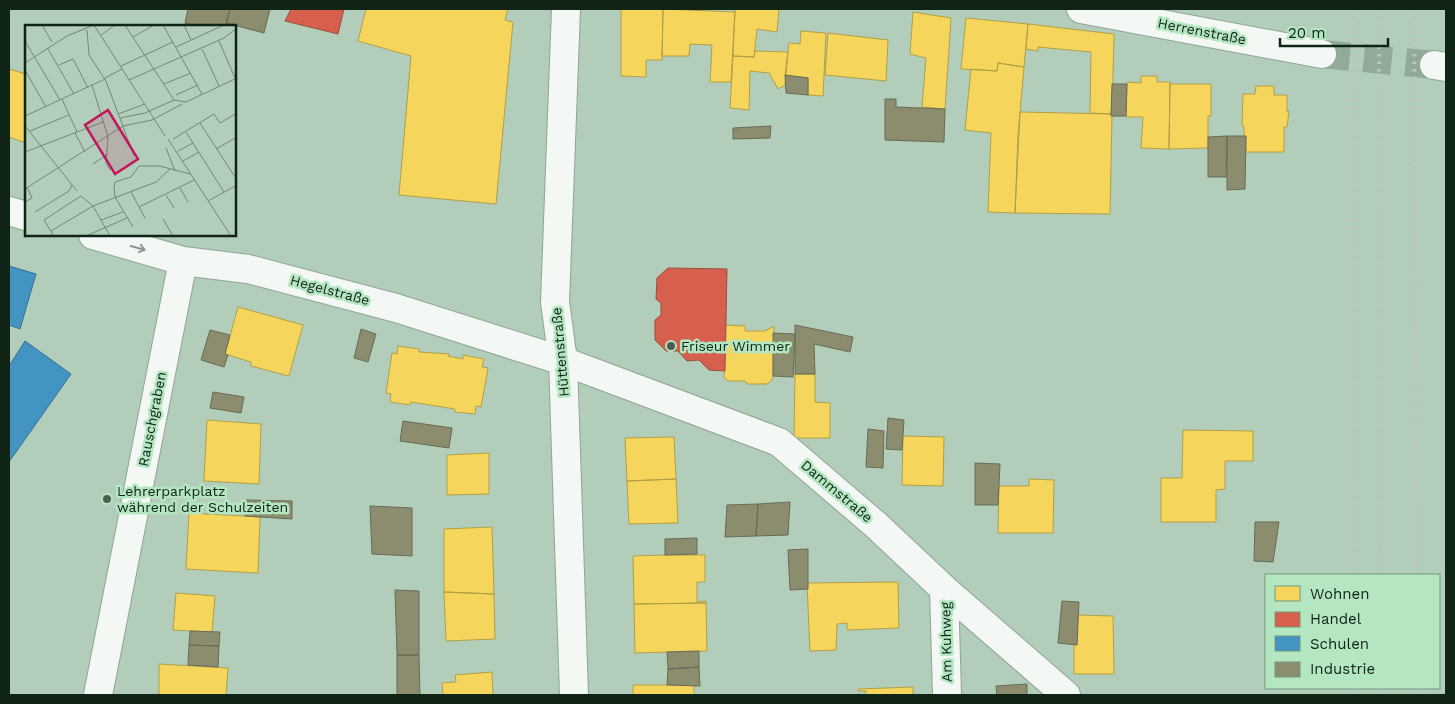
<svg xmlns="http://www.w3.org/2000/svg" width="1455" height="704" viewBox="0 0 1455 704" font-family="'Work Sans',sans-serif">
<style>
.homes{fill:#f6d55c;stroke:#b1a047}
.shops{fill:#d6604d;stroke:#9b4e3c}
.schools{fill:#4393c3;stroke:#34728f}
.industry{fill:#8c8c6e;stroke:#676d54}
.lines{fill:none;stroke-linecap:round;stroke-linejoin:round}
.minor-tunnel{stroke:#92ab98;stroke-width:28;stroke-dasharray:28 14;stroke-linecap:butt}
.minor-casing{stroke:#90a596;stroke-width:30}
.minor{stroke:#f3f8f4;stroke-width:28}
.rail{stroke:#bbc4be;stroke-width:4;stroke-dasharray:2.5 5;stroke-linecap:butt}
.oneway{stroke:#8d9990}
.poi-dot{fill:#495f4f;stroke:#b3e6c1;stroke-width:2}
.labels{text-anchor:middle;stroke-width:5;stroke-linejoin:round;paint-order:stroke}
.street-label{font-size:14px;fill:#102416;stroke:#b3e6c1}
.poi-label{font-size:14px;fill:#102416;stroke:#b3e6c1;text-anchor:start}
.inset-road{fill:none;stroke:#718978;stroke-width:1}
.view{fill:#c2185b;fill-opacity:0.15;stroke:#c2185b;stroke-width:2.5}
.inset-edge{fill:none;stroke:#102416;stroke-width:2.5}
</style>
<rect width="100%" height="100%" fill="#b2cdb9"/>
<path class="homes" d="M366,9H508L505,20L513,22L496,204L399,195L411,56L358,41Z
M621,9H663L662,60H646V77L621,76Z
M663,9L735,12L731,82H710L712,45L690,44L689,56H662Z
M735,9H779L777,32L757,29L754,57L733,56Z
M913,12L951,18L945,109L922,107L926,58L910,54Z
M966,18L1028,24L1024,67L998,63L997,71L961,69Z
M1028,24L1114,34L1112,114L1090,113L1091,52L1038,47V51L1026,49Z
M801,31L826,33L823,96L808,95V78L785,75L789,43L800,44Z
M828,33L888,40L886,81L825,75Z
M755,51L788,52L785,85L778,89L769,73L750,71L749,110L730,108L733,56L754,57Z
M998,63L1024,67L1018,135L1015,213L988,212L991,133L965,130L971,69L997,71Z
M9,69L26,74V143L9,137Z
M1141,76H1157V82H1170L1169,149L1141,148L1143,117H1126L1127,82L1141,83Z
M1170,84H1211V116H1208V148L1169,149Z
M1256,86H1274V95H1287V112L1289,111L1287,127H1284V152H1246V136H1244V126H1242L1243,94H1255Z
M1020,112L1112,114L1110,214L1015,213Z
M238,307L303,325L289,376L251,366V362L225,354Z
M725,325L745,326V331H765L774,326L773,376L772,380L767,384H747L745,381H728L724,378Z
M398,346L419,349V352L449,354L448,356L463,359V355L484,359L482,367L488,368L481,407L476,406L475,414L455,412V409L411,402L410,405L390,402L391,394L386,393L392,353L397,354Z
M795,374H815V402L830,403V438H794Z
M207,420L261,424L259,484L204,481Z
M1183,430L1253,431V461H1225V489L1216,490V522H1161V478H1182Z
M903,436L944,437L943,486L902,485Z
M674,437L676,479L627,481L625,438Z
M489,453V494L447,495V455Z
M676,479L678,523L629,524L627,481Z
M1029,479L1054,480L1053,533H998L999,486H1029Z
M189,513L260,517L258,573L186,569Z
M492,527L494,594L444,592V529Z
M665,555H705V582H697V602L706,601V603L634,604L633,556Z
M898,582L899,628L847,630V623L837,624L836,650L810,651L807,583Z
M444,592L494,594L495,639L446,641Z
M176,593L215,596L212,632L173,630Z
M706,603L707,651L635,653L634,604Z
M1077,615L1113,616L1114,674H1074V644L1077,645Z
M159,664L228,668L226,695H159Z
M492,672L493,695H443L442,683L456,682L455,675Z
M633,685H694V695H633Z
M913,687V695H866V691H858V689Z"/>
<path class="shops" d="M291,9H344L338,34L285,21Z
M668,268L727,269L725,371L709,370L699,360L687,361L678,351H666L655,340V320L661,315V303L656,299L657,278Z"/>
<path class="schools" d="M9,266L36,274L20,329L9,325Z
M25,341L71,374L9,462V366Z"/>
<path class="industry" d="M188,9H230L226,26H198L185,23Z
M230,9H270L264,33L226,23Z
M785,75L808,78V95L786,93Z
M1112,84H1127L1126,116H1111Z
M885,99H896V107L945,109L944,142L885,140Z
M771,126L770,138L733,139V128Z
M1227,136L1226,177H1208V137Z
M1227,136H1246L1245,189L1227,190Z
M795,325L853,337L850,352L814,344L815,374H795Z
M361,329L376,334L368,362L354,358Z
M210,330L230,335L225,354L228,355L224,367L201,360Z
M773,333L795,334L793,377L773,376Z
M213,392L244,397L241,413L210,408Z
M888,418L904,420L902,450L886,449Z
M403,421L452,428L449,448L400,441Z
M868,429L884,431L883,468L866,467Z
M975,463L1000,464L998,505H975Z
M246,500L292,501V519L245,516Z
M790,502L788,535L756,536L758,504Z
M758,504L756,536L725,537L727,505Z
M370,506L412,508V556L372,554Z
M1255,522H1279L1273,562L1254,561Z
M697,538V554L665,555V539Z
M808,549V589L790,590L788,550Z
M395,590L419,591V655H397Z
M1062,601L1079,602L1077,645L1058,643Z
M190,631L220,632L219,646L189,645Z
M189,645L219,646L218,667L188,665Z
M699,651V667L668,669L667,652Z
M397,655H419L420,695H397Z
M699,667L700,686L667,685L668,669Z
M1027,684V695H997L996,686Z"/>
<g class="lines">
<path class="minor-tunnel" d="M1322,54L1434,65"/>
<g class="minor-casing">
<path id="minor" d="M566,9L555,302L563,361L574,695
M1081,9L1322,54
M1434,65L1446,67
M9,211L26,216
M93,235L183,261L248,269L396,308L563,361L779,442L876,525L944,589L1066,695
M944,589L947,695
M98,695L183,261"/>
</g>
<use href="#minor" class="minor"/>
<path class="rail" d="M1354,9L1357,575
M1379,9L1380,575
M1414,9L1417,575
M1358,688V695
M1380,688V695
M1418,688V695"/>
</g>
<defs><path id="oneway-shaft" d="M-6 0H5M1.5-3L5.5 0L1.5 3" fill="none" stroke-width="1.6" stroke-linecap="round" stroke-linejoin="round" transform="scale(1.25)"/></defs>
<use class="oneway" href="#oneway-shaft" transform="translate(138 248) rotate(16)"/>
<g class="poi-dot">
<circle cx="671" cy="346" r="5"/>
<circle cx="107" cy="499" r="5"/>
</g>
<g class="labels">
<g class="street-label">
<text transform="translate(1202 31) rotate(11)" y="5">Herrenstraße</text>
<text transform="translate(330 290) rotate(15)" y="5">Hegelstraße</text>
<text transform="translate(560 352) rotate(-95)" y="5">Hüttenstraße</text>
<text transform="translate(152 419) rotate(-79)" y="5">Rauschgraben</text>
<text transform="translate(837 491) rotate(40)" y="5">Dammstraße</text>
<text transform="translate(946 642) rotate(-91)" y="5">Am Kuhweg</text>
</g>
<g class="poi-label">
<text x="681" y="351">Friseur Wimmer</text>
<text x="117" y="496">Lehrerparkplatz<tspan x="117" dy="16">während der Schulzeiten</tspan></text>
</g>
</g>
<g transform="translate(25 25)">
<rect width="211" height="211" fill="#b2cdb9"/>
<path class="inset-road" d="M17,0L27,17M69,0L140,111M100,0L149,75M138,0L177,69M159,0L166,15M62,5L64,30L81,56L109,131M76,10L90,0M108,12L129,0M0,16L35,75M194,16L210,53M151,22L199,0M23,24L49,69M177,24L194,61M0,38L42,11L69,0M34,40L48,34L63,63M96,41L148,17M0,45L21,82M80,53L97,44M104,55L199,13L212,3M139,59L166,48M67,60L83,112L81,138L85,145M151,70L173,60M37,74L52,107M93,89L120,79M0,91L80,54M95,93L120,88L149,75L161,77L212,53M175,98L212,155M0,101L52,166M5,106L44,90M161,107L199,167M50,108L60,127M143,114L206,211M148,114L189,89L195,98L212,88M141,123L150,146M191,124L212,112M153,126L168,118M0,127L78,97M158,136L174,127M68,139L83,129M114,141H135L165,149M155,163L163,177M0,164L98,101L127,95L157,79M106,167L120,193M141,170L149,183M56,171L68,181L85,211M183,176L212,160M0,177L7,173L2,162M114,182L169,155M10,187L44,166L47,160M138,194L148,211M76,195L98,187M108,202L90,172L89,163L90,157L106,152L114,141M26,206L68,181L131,157L145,144M29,211L19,195L56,171M61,211L102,193"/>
<path class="view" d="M83,85L113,134L90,149L60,100Z"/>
<rect width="211" height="211" class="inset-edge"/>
</g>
<rect width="1455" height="704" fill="none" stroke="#102416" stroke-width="20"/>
<rect x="1265" y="574" width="175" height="115" fill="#b3e6c1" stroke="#72987d"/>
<rect x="1275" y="586" width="25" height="15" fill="#f6d55c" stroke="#72987d"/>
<text x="1310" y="599" font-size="15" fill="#102416">Wohnen</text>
<rect x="1275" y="612" width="25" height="15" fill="#d6604d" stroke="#72987d"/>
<text x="1310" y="624" font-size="15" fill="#102416">Handel</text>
<rect x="1275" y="636" width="25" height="15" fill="#4393c3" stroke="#72987d"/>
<text x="1310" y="649" font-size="15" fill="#102416">Schulen</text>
<rect x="1275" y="662" width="25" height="15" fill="#8c8c6e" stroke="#72987d"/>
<text x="1310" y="674" font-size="15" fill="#102416">Industrie</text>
<path d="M1280 38v8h108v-8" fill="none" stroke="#102416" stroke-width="2.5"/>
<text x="1288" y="38" font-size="15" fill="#102416" stroke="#b3e6c1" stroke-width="4" paint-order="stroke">20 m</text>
</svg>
